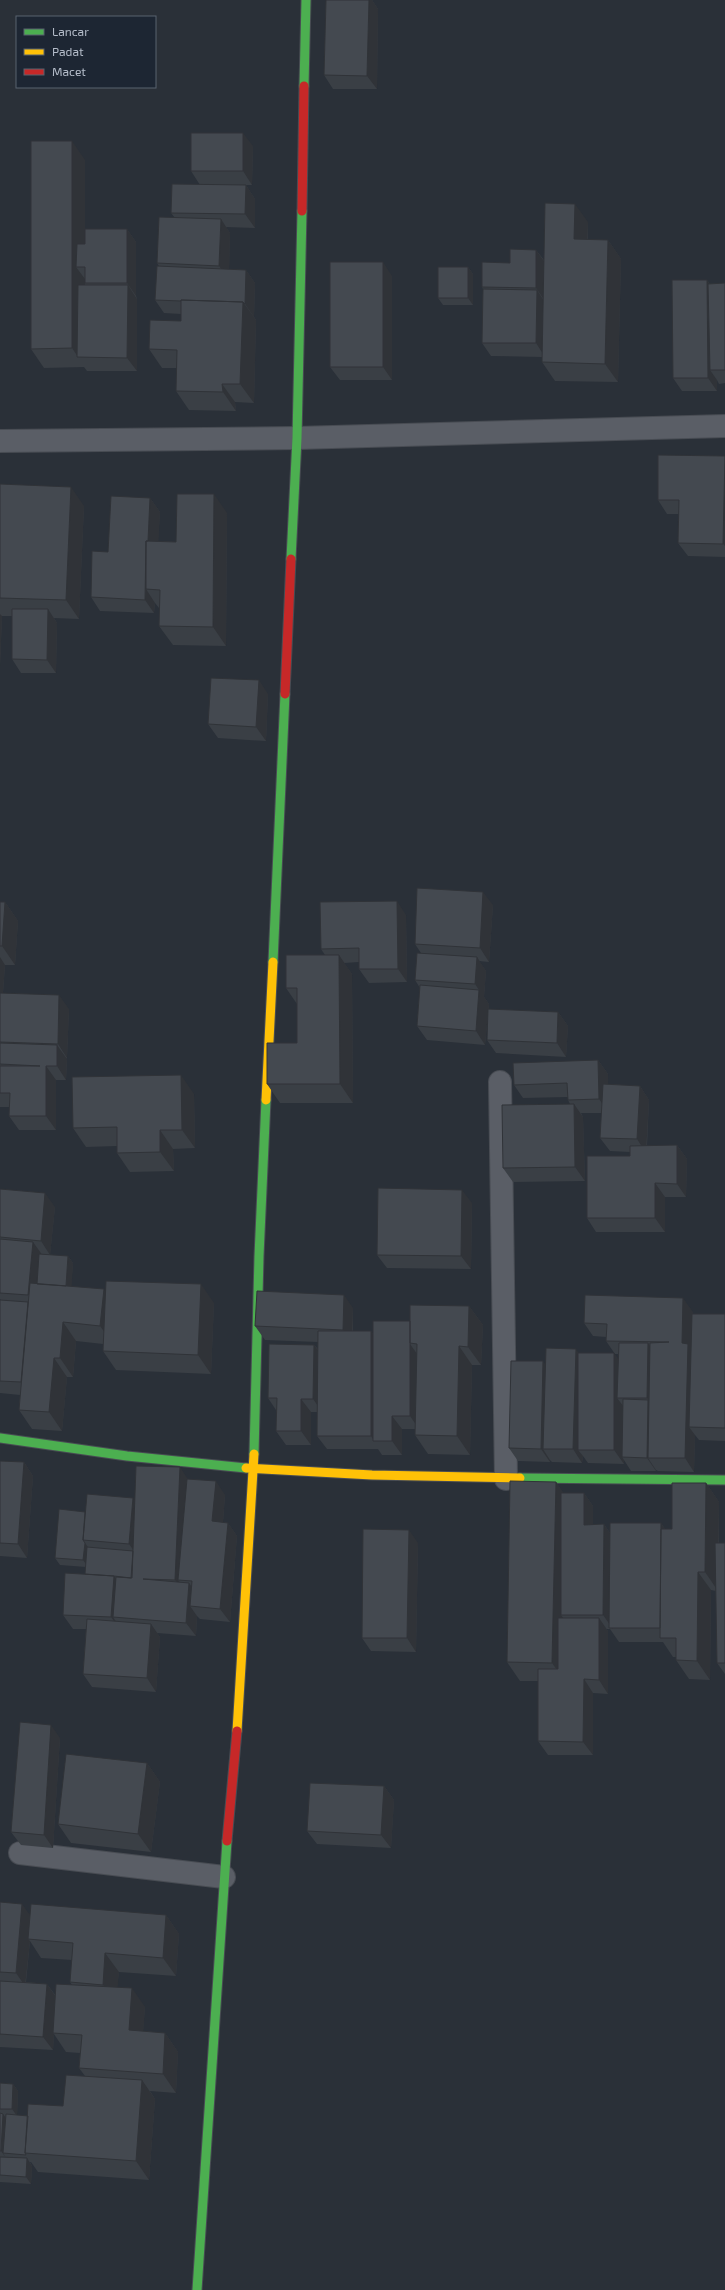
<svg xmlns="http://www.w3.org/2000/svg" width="725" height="2290" viewBox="0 0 725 2290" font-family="'Exo 2',sans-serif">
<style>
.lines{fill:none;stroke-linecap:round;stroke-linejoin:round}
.street-casing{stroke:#484c53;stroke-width:24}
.fast-casing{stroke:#484c53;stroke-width:11}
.slow-casing{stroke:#484c53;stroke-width:11}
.jam-casing{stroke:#484c53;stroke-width:11}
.street{stroke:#5a5e66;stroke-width:22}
.fast{stroke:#4caf50;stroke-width:9}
.slow{stroke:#ffc107;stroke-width:9}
.jam{stroke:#c62828;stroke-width:9}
.wall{fill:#3a3f45;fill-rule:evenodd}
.shaded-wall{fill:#303338}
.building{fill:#444950;stroke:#303338}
</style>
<rect width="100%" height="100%" fill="#2a3038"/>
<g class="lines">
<g class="street-casing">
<path id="street" d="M0,441L297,438L725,426
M500,1082L506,1479
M20,1853L224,1877"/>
</g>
<g class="fast-casing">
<path id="fast" d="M304,86L306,0
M291,559L297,438L302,211
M273,962L285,694
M0,1438L127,1456L246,1468
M254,1454L259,1256L266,1100
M520,1478L725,1480
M197,2290L227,1841"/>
</g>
<g class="slow-casing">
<path id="slow" d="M266,1100L273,962
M246,1468L372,1475L520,1478
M237,1731L254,1454"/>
</g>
<g class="jam-casing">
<path id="jam" d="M302,211L304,86
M285,694L291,559
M227,1841L237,1731"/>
</g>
<use href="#street" class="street"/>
<use href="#fast" class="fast"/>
<use href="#slow" class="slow"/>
<use href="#jam" class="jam"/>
</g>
<path class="wall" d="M326,0H372L378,9L377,89H333L324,75Z
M253,146L252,185H210H246L255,199V228L226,227L230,233L229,269L246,270L255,283L254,317L256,320L254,403L235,402L236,411L189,410L176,391L177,368H162L149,349L181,321V314L164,313L155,300L159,266L157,263L175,218L171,213L200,185L191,171Z
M85,160V244L127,229L136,242V296L137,299V371H87L84,367L44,368L31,349Z
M588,222V240H608L621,259L618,382L555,381L542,362V357L491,356L482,343L483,289L482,287L536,250L544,260Z
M468,267L473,274V305H443L438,298Z
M392,276V380H340L330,367Z
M707,280L710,284L725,283V383L719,384L717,380V391H682L673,378Z
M725,456V557L688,556L678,543L679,514H667L658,500Z
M0,484L84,506L79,619L54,618L57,623L56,673H21L12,659V616H2L0,666Z
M150,498L160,512L158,541L176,542L227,513L226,646L173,645L159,626V608L155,603L154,613L100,611L91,597L108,552Z
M268,694L266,741L218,738L208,724Z
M0,902H5L18,921L15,965H5L3,993L69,1009L67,1058H66L67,1059L66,1080H56V1130H19L9,1116V1107H0Z
M493,905L489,962L479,961L486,971L484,997L489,1004L485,1045L427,1040L417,1026L420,988L415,980L421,953L415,944Z
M406,915L407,982L369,983L359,969V962L344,963L352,974L353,1103H280L267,1084L297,1043V1004L286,988L325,955L321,949Z
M558,1012L568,1026L566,1057L496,1053L487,1040Z
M598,1060L608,1074V1084L640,1086L649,1100L647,1146L677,1145L687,1159L686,1197H665V1232H596L587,1218L630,1156V1152L610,1151L600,1138L602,1113H581L583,1117L585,1181L513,1182L503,1168L570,1104L568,1100V1097L523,1098L514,1085Z
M194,1094L195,1148L173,1149L174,1171L130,1172L117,1153V1146L86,1147L73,1128Z
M0,1189L55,1207L50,1255L41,1254L42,1255L68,1256L73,1263L71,1287L106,1292L214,1303L211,1374L116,1370L103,1351V1344L76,1341L73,1377H67L62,1431L32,1429L19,1410L20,1395L0,1393V1300H1L0,1299Z
M472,1203L471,1269L387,1268L377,1255Z
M469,1306L483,1325L481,1365H472L470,1455L428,1454L415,1435V1429H402V1455H382L378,1449H327L317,1436V1412H311V1445H286L276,1431V1410L268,1398L314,1345L318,1349V1342L265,1340L255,1326L353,1308V1331H371L373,1334L410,1321Z
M693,1312V1314H725V1441L699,1440L695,1435L694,1472L658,1471L656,1470V1471H631L624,1460V1464L588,1463L583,1456L582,1463L552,1462L550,1460V1462L518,1461L509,1448L546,1365L578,1353L618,1358V1354H615L606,1341V1337L593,1336L584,1323Z
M0,1461L24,1462L33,1476L27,1558L0,1556Z
M188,1479L225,1495L223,1522L228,1523L237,1536L230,1622L200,1619L197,1616L196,1636L157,1633L160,1637L156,1692L92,1687L83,1674L86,1629H73L63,1615L85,1574L86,1567L60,1565L55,1558L85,1512L135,1500Z
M556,1482L563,1493H584L593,1506V1524H604L610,1533L661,1523L665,1529H672L706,1483L719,1502V1543H725V1674L717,1663L716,1591L711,1590L710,1680L689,1679L676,1660V1657H673L663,1642H619L610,1629H606L608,1631V1694L593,1693V1755H548L538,1741V1681H520L507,1662Z
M418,1543L416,1652L371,1651L362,1638Z
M60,1738L53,1848L21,1845L11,1832Z
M147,1763L160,1782L151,1852L71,1843L58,1824Z
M384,1786L394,1800L391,1848L317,1844L307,1831Z
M0,1902L30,1916L166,1915L179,1934L176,1976L119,1972L117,1987L145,2007L143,2031L165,2033L178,2052L176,2093L150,2091L155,2099L149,2180L38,2172L31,2162H30L32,2166L31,2184L0,2182V2083L13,2084L18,2091L17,2115L28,2116L63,2106L85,2076L79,2068L80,2053L66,2052L54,2034L53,2050L0,2047ZM30,1941L41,1958L72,1960L70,1982L72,1985L56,1996L47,1984L26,1982Z"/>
<path class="shaded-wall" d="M369,0H372L378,9L377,89L367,76Z
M243,133L253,146L252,185L243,171Z
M72,141L85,160V267H76L85,279V357H78L72,348Z
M246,185L255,199V228L245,214Z
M575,204L588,222L587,258L574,239Z
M221,219L230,233L229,279L219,266Z
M127,229L136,242V296L127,283Z
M608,240L621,259L618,382L605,364Z
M536,250L546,264L545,301L536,288Z
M383,262L392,276V380L383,367Z
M468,267L473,274V305L468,298Z
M246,270L255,283L254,317L245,304Z
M707,280L716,293L710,370L717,380V391L708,378Z
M128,285L137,299V371L127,358Z
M537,290L546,304L545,357L536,343Z
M243,302L256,320L254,403L240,384Z
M222,384L235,402L236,411L223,392Z
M725,462V546L723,544Z
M71,487L84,506L79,619L66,600Z
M214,494L227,513L226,646L213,627Z
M150,498L160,512L156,590L146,589L155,603L154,613L145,600Z
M48,609L57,623L56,673L47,660Z
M0,614L2,616L0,666Z
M259,680L268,694L266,741L256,727Z
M483,892L493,905L489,962L480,948Z
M397,901L406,915L407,982L398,969Z
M5,902L18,921L15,965L2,946Z
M339,955L352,974L353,1103L340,1084Z
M0,957L5,965L2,1005L0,1002Z
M477,957L486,971L484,997L489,1004L485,1045L476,1031L479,990L475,984Z
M59,995L69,1009L67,1058L58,1044Z
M558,1012L568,1026L566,1057L557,1043Z
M57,1045L67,1059L66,1080L57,1066Z
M598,1060L608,1074L609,1113L599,1099Z
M46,1066L56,1080V1130L46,1116Z
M181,1075L194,1094L195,1148L182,1130Z
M640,1086L649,1100L646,1153L637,1139Z
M574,1104L583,1117L585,1181L575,1167Z
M160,1130L173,1149L174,1171L160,1152Z
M677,1145L687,1159L686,1197L677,1184Z
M655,1183L665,1197V1232L655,1218Z
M462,1190L472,1203L471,1269L461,1256Z
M45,1193L55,1207L50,1255L41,1241Z
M33,1242L43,1256L40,1287L28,1295Z
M68,1256L73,1263L71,1296L66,1289Z
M201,1284L214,1303L211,1374L198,1355Z
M104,1289L117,1308L114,1345L100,1326Z
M344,1295L353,1308L352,1343L343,1330Z
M683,1298L693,1312L689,1427L695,1435L694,1472L685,1458L682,1343Z
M469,1306L483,1325L481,1365L468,1347Z
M63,1322L76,1341L73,1377L60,1358Z
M371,1331L380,1344L374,1441L371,1436Z
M648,1343L657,1357L648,1458L656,1470V1471L647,1458L648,1400L647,1398Z
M410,1344L420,1358L419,1429L410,1416Z
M314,1345L324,1358L323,1413L313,1399Z
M459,1346L472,1365L470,1455L457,1436Z
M576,1349L585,1363L578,1450L583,1456L582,1463L573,1449Z
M614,1353L624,1366L617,1398L624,1407L622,1457L624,1460V1464L614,1450Z
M54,1358L67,1377L62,1431L49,1412Z
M543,1361L553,1375L543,1449L550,1460V1462L541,1449Z
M301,1399L311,1412V1445L301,1431Z
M392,1416L402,1429V1455L392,1441Z
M24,1462L33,1476L27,1558L18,1544Z
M180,1467L189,1481L178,1580L185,1590L184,1593L175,1580Z
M216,1481L225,1495L222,1535L212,1521Z
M556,1482L569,1501L561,1615L566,1622L565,1681L552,1663Z
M706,1483L719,1502L718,1591L705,1572Z
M584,1493L593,1506V1538L584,1525Z
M133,1498L143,1512L139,1558L129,1544Z
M228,1523L237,1536L230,1622L220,1609Z
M661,1523L670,1536L660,1628Z
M604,1524L613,1538V1629L603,1615Z
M409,1530L418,1543L416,1652L407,1638Z
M85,1543L90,1550L88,1567L83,1560Z
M698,1572L711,1590L710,1680L697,1661Z
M114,1576L123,1589L113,1617L121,1629V1631L111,1617Z
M189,1583L199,1597L190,1606L197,1616L196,1636L186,1623Z
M599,1618L608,1631V1694L599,1680Z
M151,1624L160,1637L156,1692L147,1678Z
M584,1679L593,1693V1755L583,1742Z
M51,1725L60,1738L53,1848L44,1835Z
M147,1763L160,1782L151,1852L138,1834Z
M384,1786L394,1800L391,1848L381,1835Z
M22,1904L32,1918L28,1939L30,1941L25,1986L16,1973Z
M166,1915L179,1934L176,1976L163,1958Z
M105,1953L119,1972L116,2004L103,1985Z
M47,1984L56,1997L53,2033L54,2034L53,2050L43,2037Z
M132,1988L145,2007L142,2049L129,2030Z
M165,2033L178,2052L176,2093L163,2074Z
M142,2080L155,2099L149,2180L136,2161Z
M13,2084L18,2091L17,2116L12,2109Z
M3,2114L8,2121L3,2153L6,2158L1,2151Z
M27,2158L32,2166L31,2184L26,2177Z"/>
<path class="building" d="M326,0H369L367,76L324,75Z
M191,133H243V171H191Z
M31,141H72V348L31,349Z
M172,184L246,185L245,214L171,213Z
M545,203L575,204L574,239L608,240L605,364L542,362Z
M159,217L221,219L219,266L157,263Z
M85,229H127V283H85V267H76L77,244H85Z
M510,249L536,250V288L482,287V262L510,263Z
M330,262H383V367H330Z
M157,266L246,270L245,304L243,302L181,300V301L155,300Z
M438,267H468V298H438Z
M672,280H707L708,378H673Z
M725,283V370H710L708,284Z
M78,285H128L127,358L77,357Z
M483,289L537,290L536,343H482Z
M181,300L243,302L240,384H222L223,392L176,391L177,350L149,349L150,320L181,321Z
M658,455L725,456L723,544L678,543L679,500H658Z
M0,484L71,487L66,600L0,598Z
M177,494H214L213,627L159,626L160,590L146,589V541L176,542Z
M111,496L150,498L148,541H146L145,600L91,597L92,551L108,552Z
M12,609H48L47,660L12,659Z
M211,678L259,680L256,727L208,724Z
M417,888L483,892L480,948L415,944Z
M397,901L398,969H359V948L321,949L320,902Z
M0,902H5L2,946H0Z
M417,953L477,957L475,984L415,980Z
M286,955H339L340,1084H267V1043H297V988H286Z
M420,985L479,990L476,1031L417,1026Z
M0,993L59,995L58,1044L0,1042Z
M488,1009L558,1012L557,1043L487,1040Z
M0,1043L57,1045V1066H46V1116H9L10,1093H0V1066H40L0,1064Z
M598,1060L599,1099L568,1100L567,1083L514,1085L513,1063Z
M181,1075L182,1130H160V1152L117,1153V1127L73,1128L72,1077Z
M603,1084L640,1086L637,1139L600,1138Z
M574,1104L575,1167L503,1168L502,1105Z
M677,1145V1184L655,1183V1218H587V1156H630V1146Z
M378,1188L462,1190L461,1256L377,1255Z
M0,1189L45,1193L41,1241L0,1237Z
M0,1239L33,1242L28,1295L0,1293Z
M39,1254L68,1256L66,1286L37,1284Z
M106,1281L201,1284L198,1355L103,1351Z
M30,1283L104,1289L100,1326L63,1322L60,1358H54L49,1412L19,1410Z
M257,1291L344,1295L343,1330L255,1326Z
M585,1295L683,1298L682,1343L688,1344L685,1458H648L650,1343L669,1342L606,1341L607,1324L584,1323Z
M0,1300L28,1302L21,1382L0,1381Z
M410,1305L469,1306L468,1347L459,1346L457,1436L415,1435L417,1344L410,1343Z
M692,1314H725V1428L689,1427Z
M373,1321H410V1416H392V1441H373Z
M318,1331H371V1436H317Z
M619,1343H648L647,1398H617Z
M269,1344L314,1345L313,1399H301V1431H276L277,1398H268Z
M546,1348L576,1349L573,1449H543Z
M578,1353H614V1450H578Z
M511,1361H543L541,1449L509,1448Z
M623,1399L648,1400L647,1458L622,1457Z
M0,1461L24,1462L18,1544L0,1543Z
M136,1466L180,1467L175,1580L143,1579L189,1583L186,1623L113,1617L116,1577L132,1578Z
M187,1479L216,1481L212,1521L228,1523L220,1609L190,1606L192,1581L178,1580Z
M510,1481L556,1482L552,1663L507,1662Z
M672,1483H706L705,1572H698L697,1661L676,1660V1638H660L661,1529H672Z
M561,1493H584V1525L604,1524L603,1615H561Z
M87,1494L133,1498L129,1544L83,1540Z
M59,1509L85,1512L83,1540L85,1543L83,1560L55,1558Z
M610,1523H661L660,1628H609Z
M363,1529L409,1530L407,1638H362Z
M715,1543H725V1663H717Z
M87,1547L133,1551L131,1578L114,1576L85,1574Z
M65,1573L114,1576L111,1617L63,1615Z
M558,1618H599V1680L584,1679L583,1742L538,1741V1669H558Z
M87,1619L151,1624L147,1678L83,1674Z
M20,1722L51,1725L44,1835L11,1832Z
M66,1754L147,1763L138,1834L58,1824Z
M310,1783L384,1786L381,1835L307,1831Z
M0,1902L22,1904L16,1973L0,1972Z
M31,1904L166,1915L163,1958L105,1953L103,1985L70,1982L73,1943L28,1939Z
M0,1981L47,1984L43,2037L0,2034Z
M56,1984L132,1988L129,2030L165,2033L163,2074L79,2068L82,2035L53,2033Z
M66,2075L142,2080L136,2161L25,2153L28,2104L63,2106Z
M0,2083L13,2084L12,2109H0Z
M0,2113L3,2114L1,2151H0Z
M6,2114L28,2116L25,2153L26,2155L3,2153Z
M0,2157L27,2158L26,2177L0,2175Z"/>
<rect x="16" y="16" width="140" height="72" fill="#1d2633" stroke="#59626f"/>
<rect x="24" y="29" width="20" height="6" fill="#4caf50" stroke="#59626f"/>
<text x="52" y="36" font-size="12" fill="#b4bcc9">Lancar</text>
<rect x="24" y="49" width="20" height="6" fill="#ffc107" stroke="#59626f"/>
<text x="52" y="56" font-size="12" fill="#b4bcc9">Padat</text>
<rect x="24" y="69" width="20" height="6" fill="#c62828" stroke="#59626f"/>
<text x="52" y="76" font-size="12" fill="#b4bcc9">Macet</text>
</svg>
